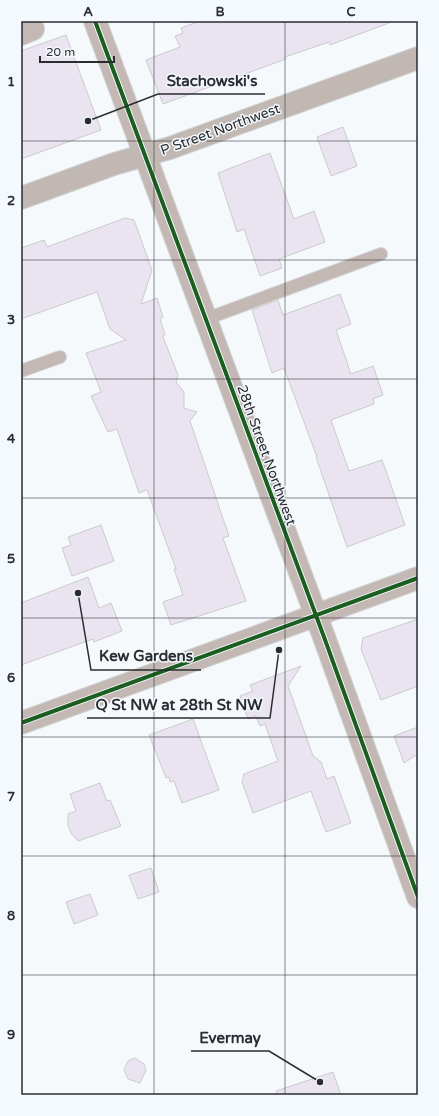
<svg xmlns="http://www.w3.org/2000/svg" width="439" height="1116" viewBox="0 0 439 1116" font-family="'Varela Round',sans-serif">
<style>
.building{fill:#e9e4ef;stroke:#cbcbce}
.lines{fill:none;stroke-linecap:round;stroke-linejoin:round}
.service-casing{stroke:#d2d4d6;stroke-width:14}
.minor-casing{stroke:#d2d4d6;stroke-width:24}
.tertiary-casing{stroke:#d2d4d6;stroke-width:24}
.secondary-casing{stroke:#d2d4d6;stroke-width:24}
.service{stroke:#c3b8b4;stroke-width:12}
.minor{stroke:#c3b8b4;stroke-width:22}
.tertiary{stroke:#c3b8b4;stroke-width:22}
.secondary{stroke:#c1b8b3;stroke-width:22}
.cycleway-casing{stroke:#f4f9fe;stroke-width:6}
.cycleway{stroke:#1b5e20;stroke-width:4}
.grid{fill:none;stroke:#292c30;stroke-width:1;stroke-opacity:0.55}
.labels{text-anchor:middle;stroke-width:3;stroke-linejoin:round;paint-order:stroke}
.street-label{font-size:14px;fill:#292c30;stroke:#f4f9fe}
.leader{fill:none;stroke:#292c30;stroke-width:1.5}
.callout-dot{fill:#292c30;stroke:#f4f9fe;stroke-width:1.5}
.callout-label{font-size:15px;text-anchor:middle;font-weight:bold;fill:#292c30;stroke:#f4f9fe;stroke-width:3;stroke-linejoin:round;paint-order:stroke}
.neatline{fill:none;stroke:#292c30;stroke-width:1.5}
.grid-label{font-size:13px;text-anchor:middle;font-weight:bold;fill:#292c30}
</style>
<rect width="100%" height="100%" fill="#f6f9fc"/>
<path class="building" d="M200,21H389V23L330,45L329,42L285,57L286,59L163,104L146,60L180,47L175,36L183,33L181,28Z
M66,35L101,130L21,159V51Z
M343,127L357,166L331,176L317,137Z
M270,153L294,219L314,211L325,242L279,259L282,268L260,276L244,229L237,232L218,173Z
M125,218L134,220L152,270L141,304L157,298L163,317L160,319L165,334L163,337L178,375L176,382L184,392V408L197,412L190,421L229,536L223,538L246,601L171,625L163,602L183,595L174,569H176L147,490L139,493L117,429L108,432L91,396L101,392L86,353L126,340L110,329L97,292L21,319V248L44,240L47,247Z
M340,294L351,324L336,330L351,374L373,366L383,395L373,399L374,404L331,420L349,471L382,460L405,525L347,547L316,457H317L284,368L272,373L252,310L278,300L283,315Z
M101,525L114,561L72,576L62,548L71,545L68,537Z
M88,577L99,608L111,603L122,631L94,642L93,639L21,665V603Z
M418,619V686L381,700L361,649L363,638Z
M301,666L288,686L313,756L321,762L327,779L334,776L351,823L326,832L311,791L253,813L242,782L244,774L278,761L265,724L260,726L256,716L248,719L240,696L253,691L250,685Z
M193,719L219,790L182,803L174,781L170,782L169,777L166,778L149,735Z
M418,727V754L404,763L394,736Z
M100,783L107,801L110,800L121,826L78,841L71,833L68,825V814L76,811L70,794Z
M151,868L159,892L138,899L129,875Z
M90,894L98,915L74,924L66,902Z
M135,1058L144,1064L146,1070L140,1083L128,1079L124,1070L128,1061Z
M333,1072L341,1095H277L276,1091Z"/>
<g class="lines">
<g class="service-casing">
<path id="service" d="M206,319L381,254
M21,371L60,357"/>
</g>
<g class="minor-casing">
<path id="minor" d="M95,21L324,637L418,897
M21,34L33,29"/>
</g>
<g class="tertiary-casing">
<path id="tertiary" d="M21,723L418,578"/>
</g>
<g class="secondary-casing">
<path id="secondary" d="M21,198L114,164L170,148L418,58"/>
</g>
<use href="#service" class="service"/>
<use href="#minor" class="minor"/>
<use href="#tertiary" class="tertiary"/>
<use href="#secondary" class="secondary"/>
<g class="cycleway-casing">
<path id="cycleway" d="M95,21L324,637L418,897
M21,723L418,578"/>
</g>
<use href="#cycleway" class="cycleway"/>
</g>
<path class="grid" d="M154,21V1095M285,21V1095M21,141H418M21,260H418M21,379H418M21,498H418M21,618H418M21,737H418M21,856H418M21,975H418"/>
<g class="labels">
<g class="street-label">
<text transform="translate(220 129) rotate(-20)" y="5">P Street Northwest</text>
<text transform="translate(267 455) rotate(70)" y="5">28th Street Northwest</text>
</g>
</g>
<path class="leader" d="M88 121L158 94H265M78 593L91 670H201M279 650L270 718H87M320 1082L269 1051H191"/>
<g class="callout-dot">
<circle cx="88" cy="121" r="4"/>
<circle cx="78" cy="593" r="4"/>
<circle cx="279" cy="650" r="4"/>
<circle cx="320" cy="1082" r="4"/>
</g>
<g class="callout-label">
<text x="212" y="86">Stachowski's</text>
<text x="146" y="661">Kew Gardens</text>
<text x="179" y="710">Q St NW at 28th St NW</text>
<text x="230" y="1043">Evermay</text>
</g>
<rect width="439" height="1116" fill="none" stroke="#f4f9fe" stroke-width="44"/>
<path d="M40 56v6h74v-6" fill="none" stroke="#292c30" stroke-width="2"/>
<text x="46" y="56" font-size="12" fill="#292c30" stroke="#f4f9fe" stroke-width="3" paint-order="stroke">20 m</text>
<rect x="22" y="22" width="395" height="1072" class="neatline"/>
<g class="grid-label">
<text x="88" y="16">A</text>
<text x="220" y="16">B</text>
<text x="351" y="16">C</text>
<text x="11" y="86">1</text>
<text x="11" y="205">2</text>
<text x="11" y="324">3</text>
<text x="11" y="443">4</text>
<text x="11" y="563">5</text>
<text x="11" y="682">6</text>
<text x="11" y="801">7</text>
<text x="11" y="920">8</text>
<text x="11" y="1039">9</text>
</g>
</svg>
